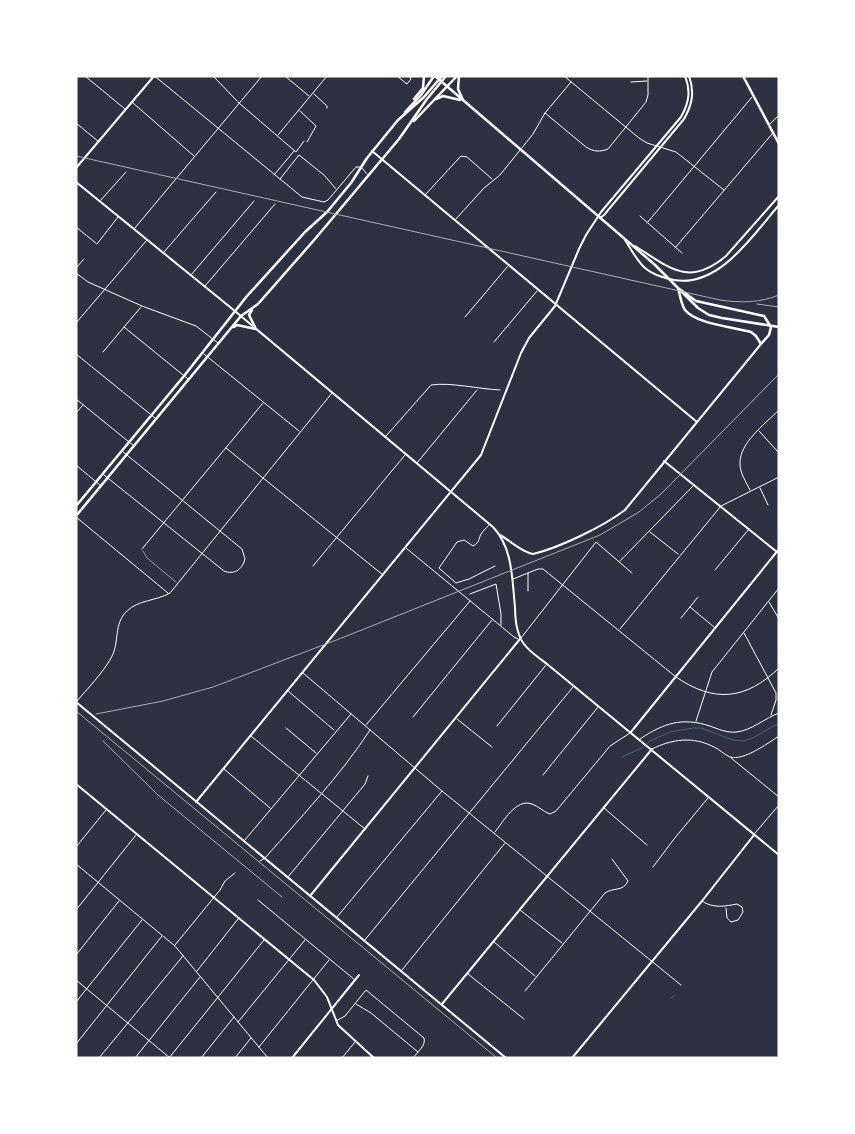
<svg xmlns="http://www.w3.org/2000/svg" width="855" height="1134" viewBox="0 0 855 1134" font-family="'Exo 2',sans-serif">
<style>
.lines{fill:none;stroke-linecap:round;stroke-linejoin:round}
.stream{stroke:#4f5d75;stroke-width:1}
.service{stroke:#fff;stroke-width:0.5}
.minor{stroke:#fff;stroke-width:1}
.tertiary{stroke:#fff;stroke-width:2}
.secondary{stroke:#fff;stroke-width:2}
.primary{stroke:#fff;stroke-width:2.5}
.rail{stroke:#abadb3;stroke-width:1}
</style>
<rect width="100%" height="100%" fill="#2d3142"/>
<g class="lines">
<path class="stream" d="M622,757L642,748L650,741L670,732L693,728H701L733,740L743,741L753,738L779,723
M671,998L674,996"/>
<path class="service" d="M143,551L147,558L176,582"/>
<path class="minor" d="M85,76L125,109
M152,76L157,78L302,197L324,202L328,200L356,167H361L367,174
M213,76L239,103L296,152L304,141
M285,76L309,96
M397,76L407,84L411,79L409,76
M564,76L639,138L647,143L676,152L724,190
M631,82L647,81
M314,94L327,106V108
M133,103L194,156
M300,111L316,126L307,142
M545,113L586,147C594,152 600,152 608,149L646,102L648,95V76
M76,123L99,142
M770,124L779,115
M278,135L327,76
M274,175L294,151
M280,179L299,155L324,175L336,189
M425,195L461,156L467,157L492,179
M100,201L126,172
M640,216L682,253
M455,220L484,188L500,175L533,134L545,113L571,82
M647,223L752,97
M76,227L97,244L118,217
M134,229L262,76
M675,248L772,134
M164,252L216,192
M76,268L84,259
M76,273L88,282L142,306L196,326L218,343
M191,275L254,201
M205,286L275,204
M465,317L508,266
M76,323L147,240
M124,327L188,379
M494,342L537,291
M103,352L141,307
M76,354L155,418
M204,354L299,431
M76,399L134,446
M76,413L83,405
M759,431L779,453
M386,436L431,385C451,382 478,389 500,390
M226,448L383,575
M417,463L477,390
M76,465L101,486
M104,475L224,571C234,575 242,570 245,559L242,549L122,451
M760,488L768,505
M750,490C746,482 740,473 740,464C739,443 765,424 779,410
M76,517L168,593
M489,525C487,527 483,531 481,534C478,540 480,542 473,546L464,540L457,542L439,568L456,583L469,579L495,566
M650,532L678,554
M406,548L514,637L518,639
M142,549L263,403
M620,561L694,485
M313,566L405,455
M715,570L749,529
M528,573V591
M513,579L538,569H543L676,677C714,703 746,700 779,668
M470,594L496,584L501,614V625
M769,602L779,619
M690,607L714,627
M681,618L698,597
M620,629L721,506L779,477
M744,633L776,693V700L771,715
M521,638L596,542L632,573
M303,673L442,791L681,985
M288,691L334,730
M77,701C88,688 102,674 111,658C120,643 113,624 127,611C138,600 156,601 170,593L332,393
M413,717L492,620
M457,719L492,747
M696,721L712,672L779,588
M366,725L470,601
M497,726L546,665
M286,728L316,753
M251,736L365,829
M640,739C664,723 682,717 710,726C718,729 727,733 736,732C751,731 765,718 779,713
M652,749C672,739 693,736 714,747C719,749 725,755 730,757C744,761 768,743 779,736
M731,758L779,797
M224,769L270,808
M543,775L598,707
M604,808L647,845
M495,832C503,822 516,798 532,804C538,806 544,812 550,814L556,811L610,746L630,733
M755,833L779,805
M244,841L351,714
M76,847L106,810
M260,861L265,858C301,817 340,776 370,730
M76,864L175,946L268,1058
M653,867L674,839L708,798
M288,877L365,784L368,776
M258,900L355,980
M702,901C713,909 726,906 737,904L742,907L743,912L738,920L731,922L727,918L726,908
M76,910L136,835
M520,910L562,943
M337,917L442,791
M364,941L573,687
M494,942L535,976
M175,945L220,890L225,881L235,873
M76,955L119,901
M402,970L505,843
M197,971L238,919
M468,974L524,1019
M76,980L170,1058
M525,991L605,893C614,887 623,892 628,881L612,859
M76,1002L142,920
M356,1004L371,1013L418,1052
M336,1021L345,1016L366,990L424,1038C426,1046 418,1051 413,1058
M238,1022L305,940
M76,1044L162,936
M259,1047L329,960
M99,1058L183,956
M135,1058L200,977
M169,1058L264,940
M201,1058L234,1017
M235,1058L251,1038
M342,1058L355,1042"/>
<path class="tertiary" d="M372,151L697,422
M625,240C631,249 637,261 645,268C653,275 664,278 674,280C719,288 753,235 779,205
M635,246C669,267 688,288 726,256L779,196
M664,461L777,552
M500,535C511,541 521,552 533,554C559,548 604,526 625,510L761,344
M631,732L779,549
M76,784L314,980L327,997L338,1025L374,1058
M310,896L520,639
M442,1004L652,749
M572,1058L702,901L754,835"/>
<path class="secondary" d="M76,168L154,76
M76,182L230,307L493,527C513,548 512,579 515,607C515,617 516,628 520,637C524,648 538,657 547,664L779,855
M600,218L604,215L684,119C692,105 695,92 689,76
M76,702L506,1058
M196,802L481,455L521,353L529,338L555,306L579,249L586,235L601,212L681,117C689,103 691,91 685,76
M292,1058L359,975"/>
<path class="primary" d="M435,76L654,264L698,308L709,315L722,318L779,327
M459,76L458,89L463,100
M743,76L779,144
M414,99L423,88L424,76
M436,99L443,96L460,100
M405,112L421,95L434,76
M414,121L457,76
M678,288L696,301L764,316L771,327L769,335L761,344L756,336L751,332C733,327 696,324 685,310C681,304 680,295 678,288Z
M252,310L249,315L255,327
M234,327L237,325L256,329
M76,506L184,376L247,296L305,232L327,212L351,183L367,158L398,120L424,97L442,76
M76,516L241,316L258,304L315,239L399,139L427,99L446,76"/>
<path class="rail" d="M76,156L720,300C740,303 760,303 779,295
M757,304L779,307
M76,711L497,1058
M96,714L163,701L213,687L339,639L600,535L639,512L661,494L779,374
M103,741L158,795L282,897"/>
</g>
<rect width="855" height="1134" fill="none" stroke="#ffffff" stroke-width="155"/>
</svg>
